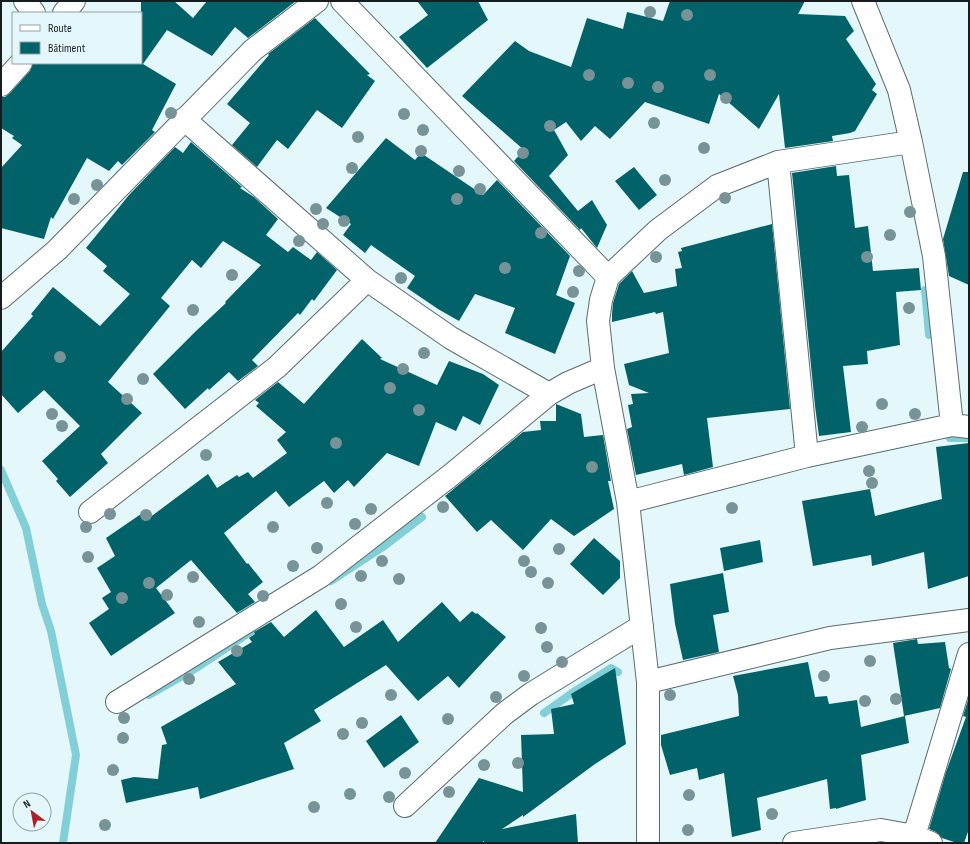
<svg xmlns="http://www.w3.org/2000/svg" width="970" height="844" viewBox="0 0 970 844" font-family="'Sofia Sans Condensed',sans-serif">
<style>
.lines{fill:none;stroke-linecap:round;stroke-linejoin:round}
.stream{stroke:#82cfd8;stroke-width:8}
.building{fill:#02626a}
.minor-casing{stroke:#5b6c6e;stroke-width:24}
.minor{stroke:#fff;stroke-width:22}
.tree{fill:#779397}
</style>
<rect width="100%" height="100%" fill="#e4f7fa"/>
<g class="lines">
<path class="stream" d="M925,290L929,335
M950,438H969
M1,470L26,528L42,604L51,631L76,755L63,843
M331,581L383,547L422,517
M149,695L198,667L252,631
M544,713L575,691L611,668L618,672"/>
</g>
<path class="building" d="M141,1H174L193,18L207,1H296L248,38L235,27L212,56L167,30L143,64L176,84L152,130L155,132L122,165L118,161L109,171L87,158L53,219L51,217L44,239L1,228V168L22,145L12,138L14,136L1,128V97H5L10,93L30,71L33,63H141Z
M417,1H478L488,20L427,68L399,37L428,15Z
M670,1H805L798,14L845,16L854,31L846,39L876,84L872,90L877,94L855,131L850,133L832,136L833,141L785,148L779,94L759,129L719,94L709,124L645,102L610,139L595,126L581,141L566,122L554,130L568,155L549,176L578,211L592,200L607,225L597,248L581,228L580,230L514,161L524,150L462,96L515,41L529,51L571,67L587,18L623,29L627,12L663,21Z
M315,18L370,74L367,75L375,81L342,128L317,110L288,149L277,140L257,167L232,145L250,123L227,104L269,55L268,54Z
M386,138L415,160L421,153L483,195L497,180L570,256L556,295L575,303L555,354L505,333L515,308L475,294L459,321L438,309L407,288L415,276L371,245L365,253L343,235L351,224L326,208Z
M191,142L242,187L240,188L254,197L278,219L266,235L288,252L293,247L311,260L317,252L337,270L314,301L312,299L300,315L298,313L252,360L258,366L238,381L229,372L209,390L208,388L185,409L153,374L196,331L226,303L225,302L261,265L223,241L201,268L192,260L161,298L170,306L108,382L142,413L101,454L108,463L70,497L56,481L58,479L42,461L80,426L44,390L18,413L1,394V352L33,316L31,314L53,287L100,326L130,294L103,271L107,266L86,248L129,195L175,147L183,153Z
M836,166L837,176L849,175L855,228L868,226L873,271L919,268L921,290L896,292L900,345L867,351L868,364L843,366L851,432L819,436L815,406L792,173Z
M634,167L657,195L639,210L615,181Z
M963,172H969V285L949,276L943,239Z
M772,224L790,409L707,418L713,467L684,475L682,464L636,475L627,429L632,427L628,405L633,404L631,394L649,393L629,385L624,364L669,353L663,312L656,314L655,312L612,322V314L613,303L619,284L632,271L644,293L677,286L675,269L682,268L678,252L682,251L681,248Z
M362,339L382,358L380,359L437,385L449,361L483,374L499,385L480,425L463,416L456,431L436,422L419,466L387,453L354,487L348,480L334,493L324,481L289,507L276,491L224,533L247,564L248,563L263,582L248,594L255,602L237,613L191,560L156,588L175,613L111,656L89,623L109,609L102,598L111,592L97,568L115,556L106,538L141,514L145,521L208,474L217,488L237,475L239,477L248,472L253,478L287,453L277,440L286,432L256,406L259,403L255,400L278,382L304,404Z
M556,404L581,414L584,437L603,435L611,481H608L614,509L574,536L551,519L523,550L491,520L477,532L445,496L523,432L541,430L540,421H556Z
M969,443V576L928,589L924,552L872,566L871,555L813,566L802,501L870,489L875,516L942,499L936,447Z
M594,538L620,561V578L603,595L570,564Z
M760,540L763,562L724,571L720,548Z
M723,573L729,612L713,615L719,652L683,660L675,624L670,584Z
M442,602L460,622L472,611L476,614L477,613L506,637L459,688L448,676L418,701L386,665L314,710L321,721L284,743L294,769L200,799L198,787L126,803L121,780L134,777L158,779L162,745L167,744L161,727L236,684L218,662L252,642L249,638L255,634L254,632L271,622L284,637L316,610L344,647L383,620L398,642Z
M917,639L918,644L945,642L949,668L951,669L940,708L904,716L893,643Z
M808,662L815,697L827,696L829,704L857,700L861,727L905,716L909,743L861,755L866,800L836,809V808L830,809L827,779L757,798L761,830L732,837L724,773L699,780L697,768L670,775L661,745V735L739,716L738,695L733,676Z
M615,668L626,744L595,764L523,817V815L502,829L576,814L578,843H484V841L481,843H435L479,778L523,792L521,735L554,734L551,709L574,704L571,694Z
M969,697V718L963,716Z
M401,715L419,742L384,768L366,741Z
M966,717L969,718V829L964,843H957L942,838L936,832L929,829L946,772Z"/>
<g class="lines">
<g class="minor-casing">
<path id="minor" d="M25,1L34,13
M342,1L608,277L601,300L598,321L603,368L628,502L648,682V843
M863,1L899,90L911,142L934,256L952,425
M64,13L74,1
M1,85L21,63
M184,119L367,280L451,338L549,394
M778,162L807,456
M608,277L658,230L717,186L778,162L911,142
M1,298L57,250L253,50L317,1
M628,502L807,456L952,425L969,427
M90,512L277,367L367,280
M648,682L830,638L969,620
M117,702L321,576L451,475L549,394L568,383L603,368
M405,806L504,714L531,694L642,626
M914,836L969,654
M794,843L881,830L914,836L931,843"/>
</g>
<use href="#minor" class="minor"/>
</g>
<g class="tree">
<circle cx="650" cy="12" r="6"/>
<circle cx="687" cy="15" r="6"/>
<circle cx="589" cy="75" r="6"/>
<circle cx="710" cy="75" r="6"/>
<circle cx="628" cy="83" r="6"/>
<circle cx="658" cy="87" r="6"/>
<circle cx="726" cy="98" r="6"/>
<circle cx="171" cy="113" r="6"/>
<circle cx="404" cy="114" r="6"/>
<circle cx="654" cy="123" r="6"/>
<circle cx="550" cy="126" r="6"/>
<circle cx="423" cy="130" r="6"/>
<circle cx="358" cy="137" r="6"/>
<circle cx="704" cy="148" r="6"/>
<circle cx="421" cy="151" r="6"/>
<circle cx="523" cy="153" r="6"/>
<circle cx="352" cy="168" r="6"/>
<circle cx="459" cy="171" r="6"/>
<circle cx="665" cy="180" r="6"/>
<circle cx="97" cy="185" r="6"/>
<circle cx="480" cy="189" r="6"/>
<circle cx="725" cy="198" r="6"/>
<circle cx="74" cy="199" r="6"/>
<circle cx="457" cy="199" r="6"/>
<circle cx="316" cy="209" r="6"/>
<circle cx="910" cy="212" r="6"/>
<circle cx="344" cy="221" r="6"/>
<circle cx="323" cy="224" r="6"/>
<circle cx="541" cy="233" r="6"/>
<circle cx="890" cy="235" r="6"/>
<circle cx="299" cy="241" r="6"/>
<circle cx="656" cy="257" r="6"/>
<circle cx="867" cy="257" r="6"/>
<circle cx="505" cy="268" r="6"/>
<circle cx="579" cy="271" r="6"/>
<circle cx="232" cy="275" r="6"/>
<circle cx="401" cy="278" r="6"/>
<circle cx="573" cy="292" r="6"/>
<circle cx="909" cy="308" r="6"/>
<circle cx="193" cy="310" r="6"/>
<circle cx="424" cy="353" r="6"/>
<circle cx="60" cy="357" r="6"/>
<circle cx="403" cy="369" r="6"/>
<circle cx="143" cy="379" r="6"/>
<circle cx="390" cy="388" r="6"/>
<circle cx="127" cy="399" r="6"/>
<circle cx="882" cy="404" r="6"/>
<circle cx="419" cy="410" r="6"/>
<circle cx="52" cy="414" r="6"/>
<circle cx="915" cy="414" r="6"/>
<circle cx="62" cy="426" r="6"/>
<circle cx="862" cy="427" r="6"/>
<circle cx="336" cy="443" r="6"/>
<circle cx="206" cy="455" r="6"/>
<circle cx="592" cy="467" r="6"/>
<circle cx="869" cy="471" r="6"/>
<circle cx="872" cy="483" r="6"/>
<circle cx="327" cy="503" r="6"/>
<circle cx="443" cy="507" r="6"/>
<circle cx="732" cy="508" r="6"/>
<circle cx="371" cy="509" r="6"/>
<circle cx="110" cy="514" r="6"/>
<circle cx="146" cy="515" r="6"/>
<circle cx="355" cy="524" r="6"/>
<circle cx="86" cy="527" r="6"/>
<circle cx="273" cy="527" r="6"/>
<circle cx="317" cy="548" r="6"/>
<circle cx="559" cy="549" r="6"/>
<circle cx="88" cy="557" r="6"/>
<circle cx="382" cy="561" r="6"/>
<circle cx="524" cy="561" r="6"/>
<circle cx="293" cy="566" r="6"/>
<circle cx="531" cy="572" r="6"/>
<circle cx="361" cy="576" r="6"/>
<circle cx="193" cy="577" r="6"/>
<circle cx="399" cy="579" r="6"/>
<circle cx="149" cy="583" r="6"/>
<circle cx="548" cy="583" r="6"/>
<circle cx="167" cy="595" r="6"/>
<circle cx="263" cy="596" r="6"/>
<circle cx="122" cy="598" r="6"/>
<circle cx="341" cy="604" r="6"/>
<circle cx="199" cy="622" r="6"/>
<circle cx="356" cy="627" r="6"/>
<circle cx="541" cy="628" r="6"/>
<circle cx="547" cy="647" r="6"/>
<circle cx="237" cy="651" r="6"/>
<circle cx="870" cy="661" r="6"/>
<circle cx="562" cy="662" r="6"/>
<circle cx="524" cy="676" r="6"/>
<circle cx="824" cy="676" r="6"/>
<circle cx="189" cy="679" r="6"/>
<circle cx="391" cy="695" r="6"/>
<circle cx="670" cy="695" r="6"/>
<circle cx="496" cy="697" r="6"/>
<circle cx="896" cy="699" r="6"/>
<circle cx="865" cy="701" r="6"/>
<circle cx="124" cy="718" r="6"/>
<circle cx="448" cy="719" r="6"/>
<circle cx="362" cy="723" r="6"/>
<circle cx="343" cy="734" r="6"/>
<circle cx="123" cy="738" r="6"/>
<circle cx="518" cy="763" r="6"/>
<circle cx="484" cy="765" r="6"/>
<circle cx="113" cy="770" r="6"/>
<circle cx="405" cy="773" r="6"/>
<circle cx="449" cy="792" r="6"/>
<circle cx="350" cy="794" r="6"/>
<circle cx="689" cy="795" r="6"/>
<circle cx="389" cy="797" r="6"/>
<circle cx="314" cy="807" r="6"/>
<circle cx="772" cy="814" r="6"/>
<circle cx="105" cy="825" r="6"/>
<circle cx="688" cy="830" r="6"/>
</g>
<rect width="970" height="844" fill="none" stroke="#161d1e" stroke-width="4"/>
<rect x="12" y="12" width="130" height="52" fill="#e4f7fa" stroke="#92a0a2"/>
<rect x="20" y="25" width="20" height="6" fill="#ffffff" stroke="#92a0a2"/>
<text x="48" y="32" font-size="12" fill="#161d1e">Route</text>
<rect x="20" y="42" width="20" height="12" fill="#02626a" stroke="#92a0a2"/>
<text x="48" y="52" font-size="12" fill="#161d1e">Bâtiment</text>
<g transform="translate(32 812) rotate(328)"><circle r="19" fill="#e4f7fa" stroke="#92a0a2"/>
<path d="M0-3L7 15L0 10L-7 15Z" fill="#b01e27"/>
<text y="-6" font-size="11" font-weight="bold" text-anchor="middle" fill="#161d1e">N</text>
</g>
</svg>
